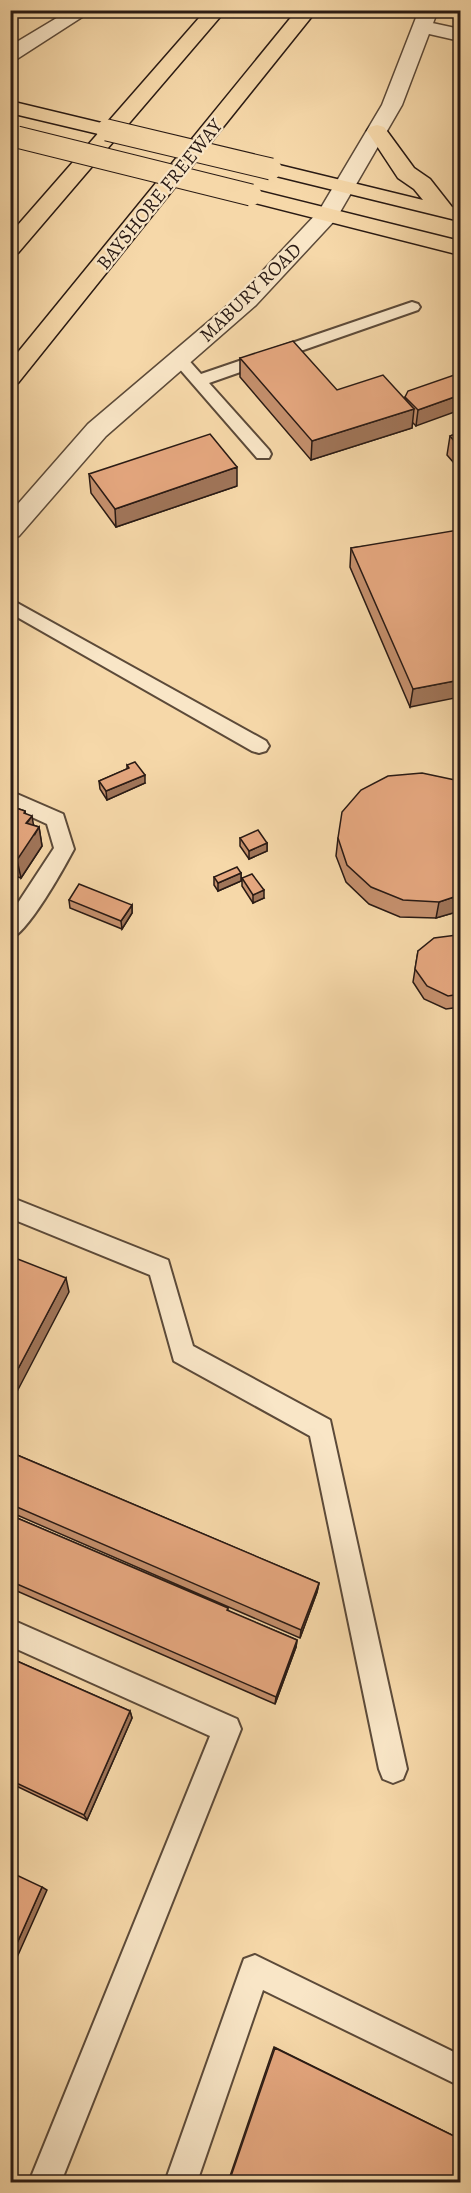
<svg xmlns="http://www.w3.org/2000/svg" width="471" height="2193" viewBox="0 0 471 2193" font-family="Alegreya,serif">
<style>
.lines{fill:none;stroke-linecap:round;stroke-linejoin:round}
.service-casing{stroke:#5c4a39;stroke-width:4}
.minor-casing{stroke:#5c4a39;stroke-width:3}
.tertiary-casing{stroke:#5c4a39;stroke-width:3}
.primary-casing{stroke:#291a14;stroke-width:3}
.motorway-casing{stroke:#291a14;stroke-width:3}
.service{fill:#f9e6c7;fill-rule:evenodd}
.minor{fill:#f9e6c7;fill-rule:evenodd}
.tertiary{fill:#f9e6c7;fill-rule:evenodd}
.primary{fill:#f6d8a9;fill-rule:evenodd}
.motorway{fill:#f6d8a9;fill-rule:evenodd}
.primary-bridge-casing{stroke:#291a14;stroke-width:23;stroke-linecap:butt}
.primary-bridge{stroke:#f6d8a9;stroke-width:21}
.wall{fill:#c5906d;stroke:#291a14;stroke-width:1.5}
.shaded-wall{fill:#a07559;stroke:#291a14;stroke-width:1.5}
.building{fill:#e5a77f;stroke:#291a14;stroke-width:1.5}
.labels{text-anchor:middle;stroke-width:4.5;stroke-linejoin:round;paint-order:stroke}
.far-street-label{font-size:20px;fill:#291a14;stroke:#f9e6c7}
</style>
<rect width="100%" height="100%" fill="#f6d8a9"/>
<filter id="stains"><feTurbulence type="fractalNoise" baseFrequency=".00333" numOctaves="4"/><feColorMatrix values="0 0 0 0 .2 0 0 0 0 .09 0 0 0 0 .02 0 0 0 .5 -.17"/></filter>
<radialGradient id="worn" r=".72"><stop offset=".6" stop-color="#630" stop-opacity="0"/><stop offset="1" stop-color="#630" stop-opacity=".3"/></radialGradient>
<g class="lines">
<g class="service-casing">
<path id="service" d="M412,302L418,304L420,307L418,310L209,383L269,450L271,454L269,458H257L171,359L179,354L185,356L201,374Z
M10,599L266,741L269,746L266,751L259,753L252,751L10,613Z
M10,791L63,814L74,849C64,868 28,933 10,939V915L54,848L47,824L10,807Z
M10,1197L168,1260L193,1346L330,1420L407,1769L403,1779L393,1783L383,1779L379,1769L310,1436L174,1361L150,1275L10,1218Z
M10,1619L237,1719L241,1729L61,2182H29L210,1736L10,1646Z
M255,1955L460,2055V2086L263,1990L197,2182H165L240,1970L244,1959Z"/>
</g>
<g class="minor-casing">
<path id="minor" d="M423,21L460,29V41L416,31L413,27L416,23Z"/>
</g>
<g class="tertiary-casing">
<path id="tertiary" d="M70,10H93L17,59L10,61V46Z
M419,10H438L402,105L336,219L256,305L106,436L19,536L10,539V513L88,424L240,295L319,211L382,105Z"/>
</g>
<g class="primary-casing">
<path id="primary" d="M10,101L114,126L117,130L114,134L107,136L10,113Z
M377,125L384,127L414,168L430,179L452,207L460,209V221L264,173L260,169L264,165L271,163L423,200L414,189L398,178L367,131L370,127Z
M251,189L460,241V255L243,200L240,195L243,190Z"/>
</g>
<g class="motorway-casing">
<path id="motorway" d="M206,10H226L18,253L10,255V234Z
M297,10H317L18,383L10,385V362Z"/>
</g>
<use href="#service" class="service"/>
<use href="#minor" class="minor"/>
<use href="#tertiary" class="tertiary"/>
<use href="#primary" class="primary"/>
<use href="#motorway" class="motorway"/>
<g class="primary-bridge-casing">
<path id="primary-bridge" d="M107,130L271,169
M17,137L251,195"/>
</g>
<use href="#primary-bridge" class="primary-bridge"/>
</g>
<path class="wall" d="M240,358L337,390L405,399V397L460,373L416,426L412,422V428L311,460L240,377Z
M460,432V470L447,455L450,436Z
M89,474L237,486L116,527L91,493Z
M460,535L410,707L350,567L351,548Z
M127,765L145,783L107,800L100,789L99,781L127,769Z
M460,783V911L436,918L400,917L369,904L346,882L336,856L338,838Z
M10,806L25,811V814L33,825L39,827L42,846L21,878L10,874Z
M240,838L267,843V851L249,859L240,846Z
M241,873V881L218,891L214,885V877Z
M242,878L264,898L253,903L242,886Z
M69,900L132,905V913L122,929L70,908Z
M460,936V1007L446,1009L424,999L413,982L418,951Z
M10,1452L319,1583L317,1592L300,1638L10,1512Z
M10,1515L228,1608V1611L297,1640L296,1647L275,1704L10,1588Z
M10,1658L130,1711L132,1718L87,1820L10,1783Z
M274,2047L460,2139V2182H228Z"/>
<path class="shaded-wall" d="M460,395V410L416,426L418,410Z
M414,409L412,428L311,460L312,441Z
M237,467V486L116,527L115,509Z
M460,680V697L410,707L413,689Z
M145,775V783L107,800L106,791Z
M25,811L27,823L32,816L35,834L39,827L42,846L21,878L17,860Z
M267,843V851L249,859V851Z
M241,873V881L218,891V883Z
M264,890V898L253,903V895Z
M460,895V911L436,918L439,902Z
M132,905V913L122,929L121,921Z
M66,1278L69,1292L10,1405V1384Z
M319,1583L317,1592L300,1638L301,1630Z
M297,1640L296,1647L275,1704L276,1697Z
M130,1711L132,1718L87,1820L84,1815Z
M42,1887L47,1890L10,1973V1959Z"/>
<path class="building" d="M293,341L337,390L383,375L414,409L312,441L240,358Z
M460,373V395L418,410L405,397L408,391Z
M460,432V448L450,436Z
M210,434L237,467L115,509L89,474Z
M458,530L460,535V680L413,689L351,548Z
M135,762L145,775L106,791L99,781L129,768L127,765Z
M422,773L455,780L460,783V895L439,902L403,900L371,887L347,865L338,838L342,812L361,790L388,776Z
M10,806L25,811L24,813L32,816L26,823L39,827L17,860L10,857Z
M258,830L267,843L249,851L240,838Z
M237,867L241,873L218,883L214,877Z
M252,874L264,890L253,895L242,878Z
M79,884L132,905L121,921L69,900Z
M457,935L460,936V994L448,996L427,986L415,969L418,951L434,938Z
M10,1256L66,1278L10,1384Z
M10,1452L319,1583L301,1630L10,1504Z
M10,1515L228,1608L227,1610L297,1640L276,1697L10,1581Z
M10,1658L130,1711L84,1815L10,1780Z
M10,1872L42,1887L10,1959Z
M275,2048L460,2139V2182H229Z"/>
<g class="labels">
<g class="far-street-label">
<text transform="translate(159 194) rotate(-51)" y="7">BAYSHORE FREEWAY</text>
<text transform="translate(250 292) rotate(-44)" y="7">MABURY ROAD</text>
</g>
</g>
<rect width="471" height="2193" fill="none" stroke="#f6d8a9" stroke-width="36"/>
<rect x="12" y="12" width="447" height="2169" fill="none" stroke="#291a14" stroke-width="3"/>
<rect x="18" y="18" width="435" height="2157" fill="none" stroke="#291a14" stroke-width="1.5"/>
<rect width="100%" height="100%" filter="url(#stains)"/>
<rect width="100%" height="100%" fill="url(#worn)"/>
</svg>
